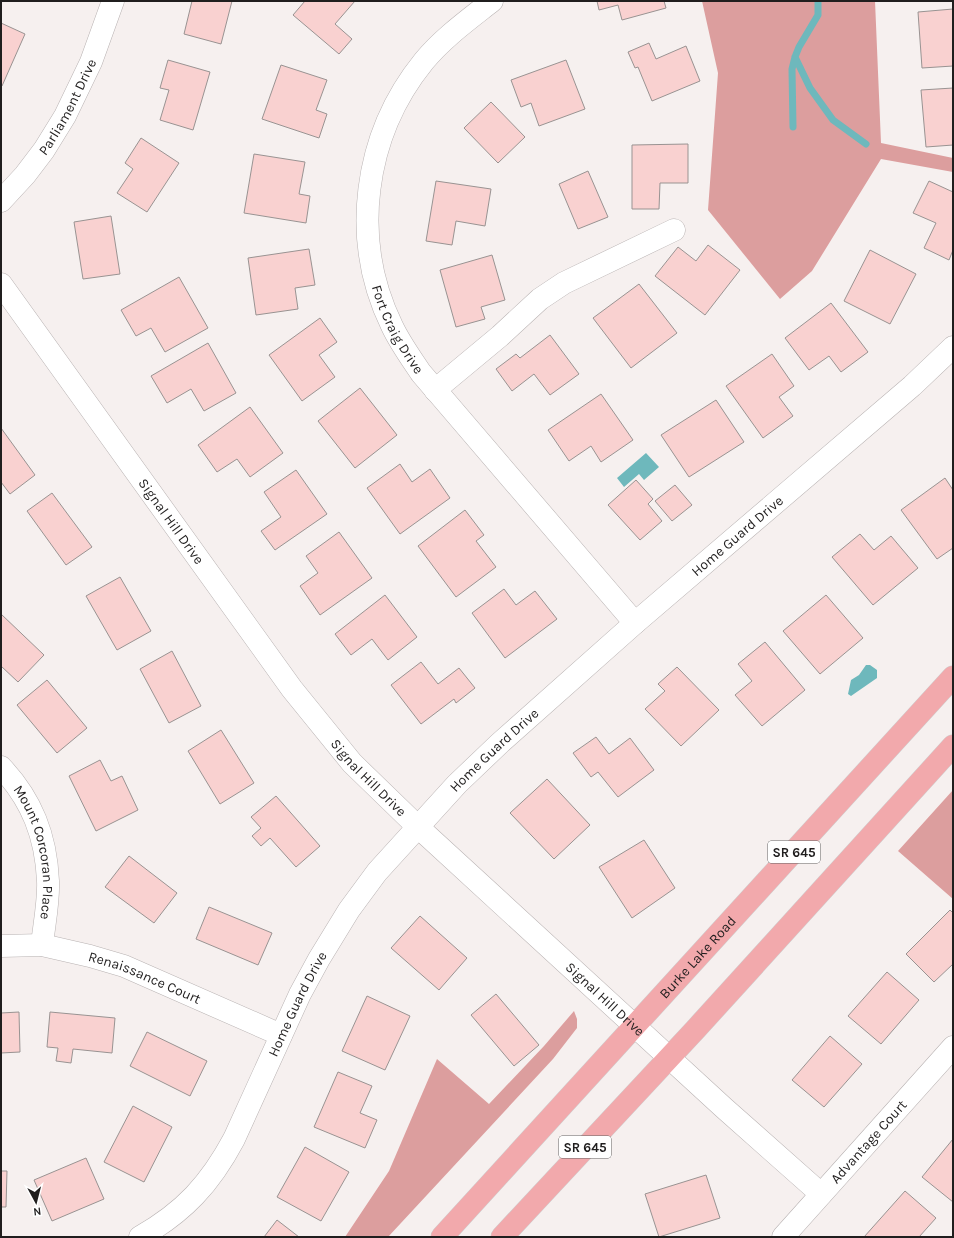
<svg xmlns="http://www.w3.org/2000/svg" width="954" height="1238" viewBox="0 0 954 1238" font-family="Karla,sans-serif">
<style>
.forest{fill:#dc9e9e}
.water{fill:#6eb8bc}
.lines{fill:none;stroke-linecap:round;stroke-linejoin:round}
.stream{stroke:#6eb8bc;stroke-width:7}
.building{fill:#f9d1d0;stroke:#999392}
.minor-casing{stroke:#b8b2b2;stroke-width:23}
.major-casing{stroke:#cecece;stroke-width:23}
.minor{stroke:#fff;stroke-width:22}
.major{stroke:#f2a9ac;stroke-width:22}
.labels{text-anchor:middle;stroke-width:3;stroke-linejoin:round;paint-order:stroke}
.shield{fill:#fff;stroke:#636262;stroke-width:1}
.shield-label{font-size:13px;font-weight:bold;fill:#201e1e}
.street-label{font-size:14px;fill:#201e1e;stroke:#fff}
</style>
<rect width="100%" height="100%" fill="#f6f0ef"/>
<path class="forest" d="M702,1H875L881,143L953,158V172L881,159L812,271L780,299L708,210L718,73Z
M953,790V899L898,851Z
M574,1011L577,1019V1028L553,1059L388,1237H345L389,1171L437,1059L489,1104L544,1046Z"/>
<path class="water" d="M646,453L659,467L644,480L639,474L624,487L617,478Z
M866,665H870L877,670V678L851,696L848,694L851,680L859,675Z"/>
<g class="lines">
<path class="stream" d="M795,57L810,88L833,120L866,144
M793,127L792,69L795,57L799,47L818,15V1"/>
</g>
<path class="building" d="M192,1H232L221,44L184,34Z
M305,1H355L335,24L352,39L339,54L293,15Z
M597,1H664L666,8L622,20L618,5L599,10Z
M953,9V66L922,68L918,12Z
M1,23L25,34L2,86H1Z
M649,43L656,59L686,46L700,81L652,101L638,67L635,68L628,52Z
M168,60L210,72L193,130L160,120L169,90L160,88Z
M566,60L585,109L539,126L531,103L521,107L511,80Z
M281,65L327,80L316,110L327,114L319,138L262,119Z
M953,88V145L926,147L921,90Z
M491,102L525,137L498,163L464,128Z
M141,138L179,163L147,212L117,193L133,169L125,163Z
M688,144V183H660L659,209H632V145Z
M254,154L305,162L299,194L310,196L306,223L244,213Z
M588,171L608,217L578,229L559,184Z
M436,181L491,189L485,226L456,221L452,245L426,241Z
M929,181L953,192V250L949,260L924,248L936,223L913,213Z
M111,216L120,274L83,279L74,222Z
M708,245L740,270L705,315L655,276L678,247L696,261Z
M309,249L315,285L295,288L298,309L256,315L248,258Z
M870,250L916,274L890,324L844,301Z
M492,255L505,300L481,307L485,319L456,327L440,270Z
M179,277L208,328L165,352L151,328L136,336L121,310Z
M639,284L677,333L631,368L593,318Z
M831,303L868,352L841,372L829,356L809,370L785,338Z
M320,318L337,342L319,355L335,377L302,401L269,355Z
M550,335L579,374L550,395L534,374L512,391L496,369L516,354L520,358Z
M208,343L236,393L204,411L191,389L167,403L151,376Z
M772,354L794,386L779,397L793,416L763,438L726,386Z
M360,388L397,435L355,468L318,421Z
M601,394L633,440L601,462L591,446L569,461L548,430Z
M716,400L744,442L689,477L661,435Z
M250,407L283,453L250,477L237,459L217,472L198,445Z
M1,428L35,475L10,494L1,482Z
M400,464L412,482L430,469L450,498L400,534L367,488Z
M296,470L327,514L275,550L261,531L281,517L264,492Z
M945,478L953,490V548L937,559L901,510Z
M636,480L653,499L648,504L662,521L640,540L608,505Z
M675,485L692,505L672,521L655,501Z
M52,493L92,547L66,565L27,511Z
M465,510L484,535L476,541L496,567L456,597L418,546Z
M339,532L372,578L320,615L300,586L318,573L306,556Z
M860,534L874,550L891,536L918,568L873,605L832,557Z
M120,577L151,631L117,650L86,596Z
M504,589L516,605L535,591L557,619L505,658L472,613Z
M385,595L417,637L388,660L372,639L351,655L335,634Z
M826,595L863,638L820,674L783,631Z
M1,614L44,655L18,682L1,666Z
M765,642L805,690L762,726L735,695L752,681L738,664Z
M172,651L201,706L169,723L140,669Z
M421,662L438,684L459,668L475,688L456,703L454,699L421,724L391,685Z
M677,667L719,710L681,746L645,709L665,691L658,684Z
M47,680L87,728L57,753L17,705Z
M221,730L254,783L220,804L188,751Z
M596,737L609,754L630,738L654,770L618,797L598,772L591,777L573,753Z
M100,760L111,781L122,776L138,810L96,831L69,776Z
M547,779L590,825L554,859L510,813Z
M276,796L320,846L296,867L270,838L261,846L252,836L261,828L251,817Z
M644,840L675,888L632,918L599,867Z
M129,856L177,893L154,923L105,887Z
M209,907L272,933L258,965L196,939Z
M950,910L953,913V964L934,982L906,954Z
M420,916L467,958L439,990L391,948Z
M887,972L919,1000L881,1044L848,1016Z
M496,994L539,1045L514,1066L471,1015Z
M367,996L410,1016L385,1070L342,1051Z
M19,1012L20,1052L1,1053V1013Z
M50,1012L115,1018L112,1053L73,1049L71,1063L56,1061L58,1048L47,1047Z
M147,1032L207,1061L190,1096L130,1066Z
M830,1036L862,1064L824,1107L792,1080Z
M338,1072L372,1086L360,1113L377,1120L365,1148L314,1127Z
M133,1106L172,1127L144,1182L104,1162Z
M953,1139V1202L922,1177Z
M305,1147L349,1172L321,1221L277,1197Z
M86,1158L104,1199L52,1221L34,1180Z
M1,1171H7L6,1207H1Z
M706,1175L720,1218L659,1237L645,1194Z
M905,1191L936,1218L919,1237H864Z
M277,1220L299,1237H264Z"/>
<g class="lines">
<g class="minor-casing">
<g id="minor">
<path id="s1" d="M492,1C468,20 443,38 424,61C363,136 350,240 392,326C400,343 411,358 421,373L635,623"/>
<path id="s2" d="M1,201L25,175L44,150L65,116L91,62L113,1"/>
<path id="s3" d="M1,284L292,689L352,763L418,827L724,1108L821,1194"/>
<path d="M435,390L500,336L540,299L564,283L674,230"/>
<path id="s4" d="M1,767C32,800 46,836 48,881C49,901 44,925 42,945"/>
<path id="s5" d="M1,946L42,945L90,956L124,966L281,1035"/>
<path id="s6" d="M140,1237C184,1212 210,1184 234,1139L300,994L319,959L349,910L377,872L457,784L500,743L635,623L912,386L953,347"/>
<path id="s7" d="M783,1237L953,1047"/>
</g>
</g>
<g class="major-casing">
<g id="major">
<path id="s8" d="M442,1237L953,677"/>
<path d="M502,1237L695,1030L953,746"/>
</g>
</g>
<use href="#minor" class="minor"/>
<use href="#major" class="major"/>
</g>
<g class="labels">
<g class="shield">
<rect x="768" y="841" width="52" height="22" rx="3"/>
<rect x="559" y="1136" width="52" height="22" rx="3"/>
</g>
<g class="shield-label">
<text x="794" y="857">SR 645</text>
<text x="585" y="1152">SR 645</text>
</g>
<g class="street-label">
<text dy="5" stroke="none"><textPath href="#s2" startOffset="116">Parliament Drive</textPath></text>
<text dy="5" stroke="none"><textPath href="#s1" startOffset="378">Fort Craig Drive</textPath></text>
<text dy="5" stroke="none"><textPath href="#s3" startOffset="292">Signal Hill Drive</textPath></text>
<text dy="5" stroke="none"><textPath href="#s6" startOffset="935">Home Guard Drive</textPath></text>
<text dy="5" stroke="none"><textPath href="#s6" startOffset="611">Home Guard Drive</textPath></text>
<text dy="5" stroke="none"><textPath href="#s3" startOffset="616">Signal Hill Drive</textPath></text>
<text dy="5" stroke="none"><textPath href="#s4" startOffset="95">Mount Corcoran Place</textPath></text>
<text dy="5" stroke="none"><textPath href="#s8" startOffset="379">Burke Lake Road</textPath></text>
<text dy="5" stroke="none"><textPath href="#s5" startOffset="149">Renaissance Court</textPath></text>
<text dy="5" stroke="none"><textPath href="#s3" startOffset="940">Signal Hill Drive</textPath></text>
<text dy="5" stroke="none"><textPath href="#s6" startOffset="287">Home Guard Drive</textPath></text>
<text dy="5" stroke="none"><textPath href="#s7" startOffset="128">Advantage Court</textPath></text>
</g>
</g>
<rect width="954" height="1238" fill="none" stroke="#201e1e" stroke-width="4"/>
<g transform="translate(36 1202) rotate(173)" stroke="#ffffff" stroke-width="3" paint-order="stroke">
<path d="M0-3L7 15L0 10L-7 15Z" fill="#201e1e"/>
<text y="-6" font-size="11" font-weight="bold" text-anchor="middle" fill="#201e1e">N</text>
</g>
</svg>
